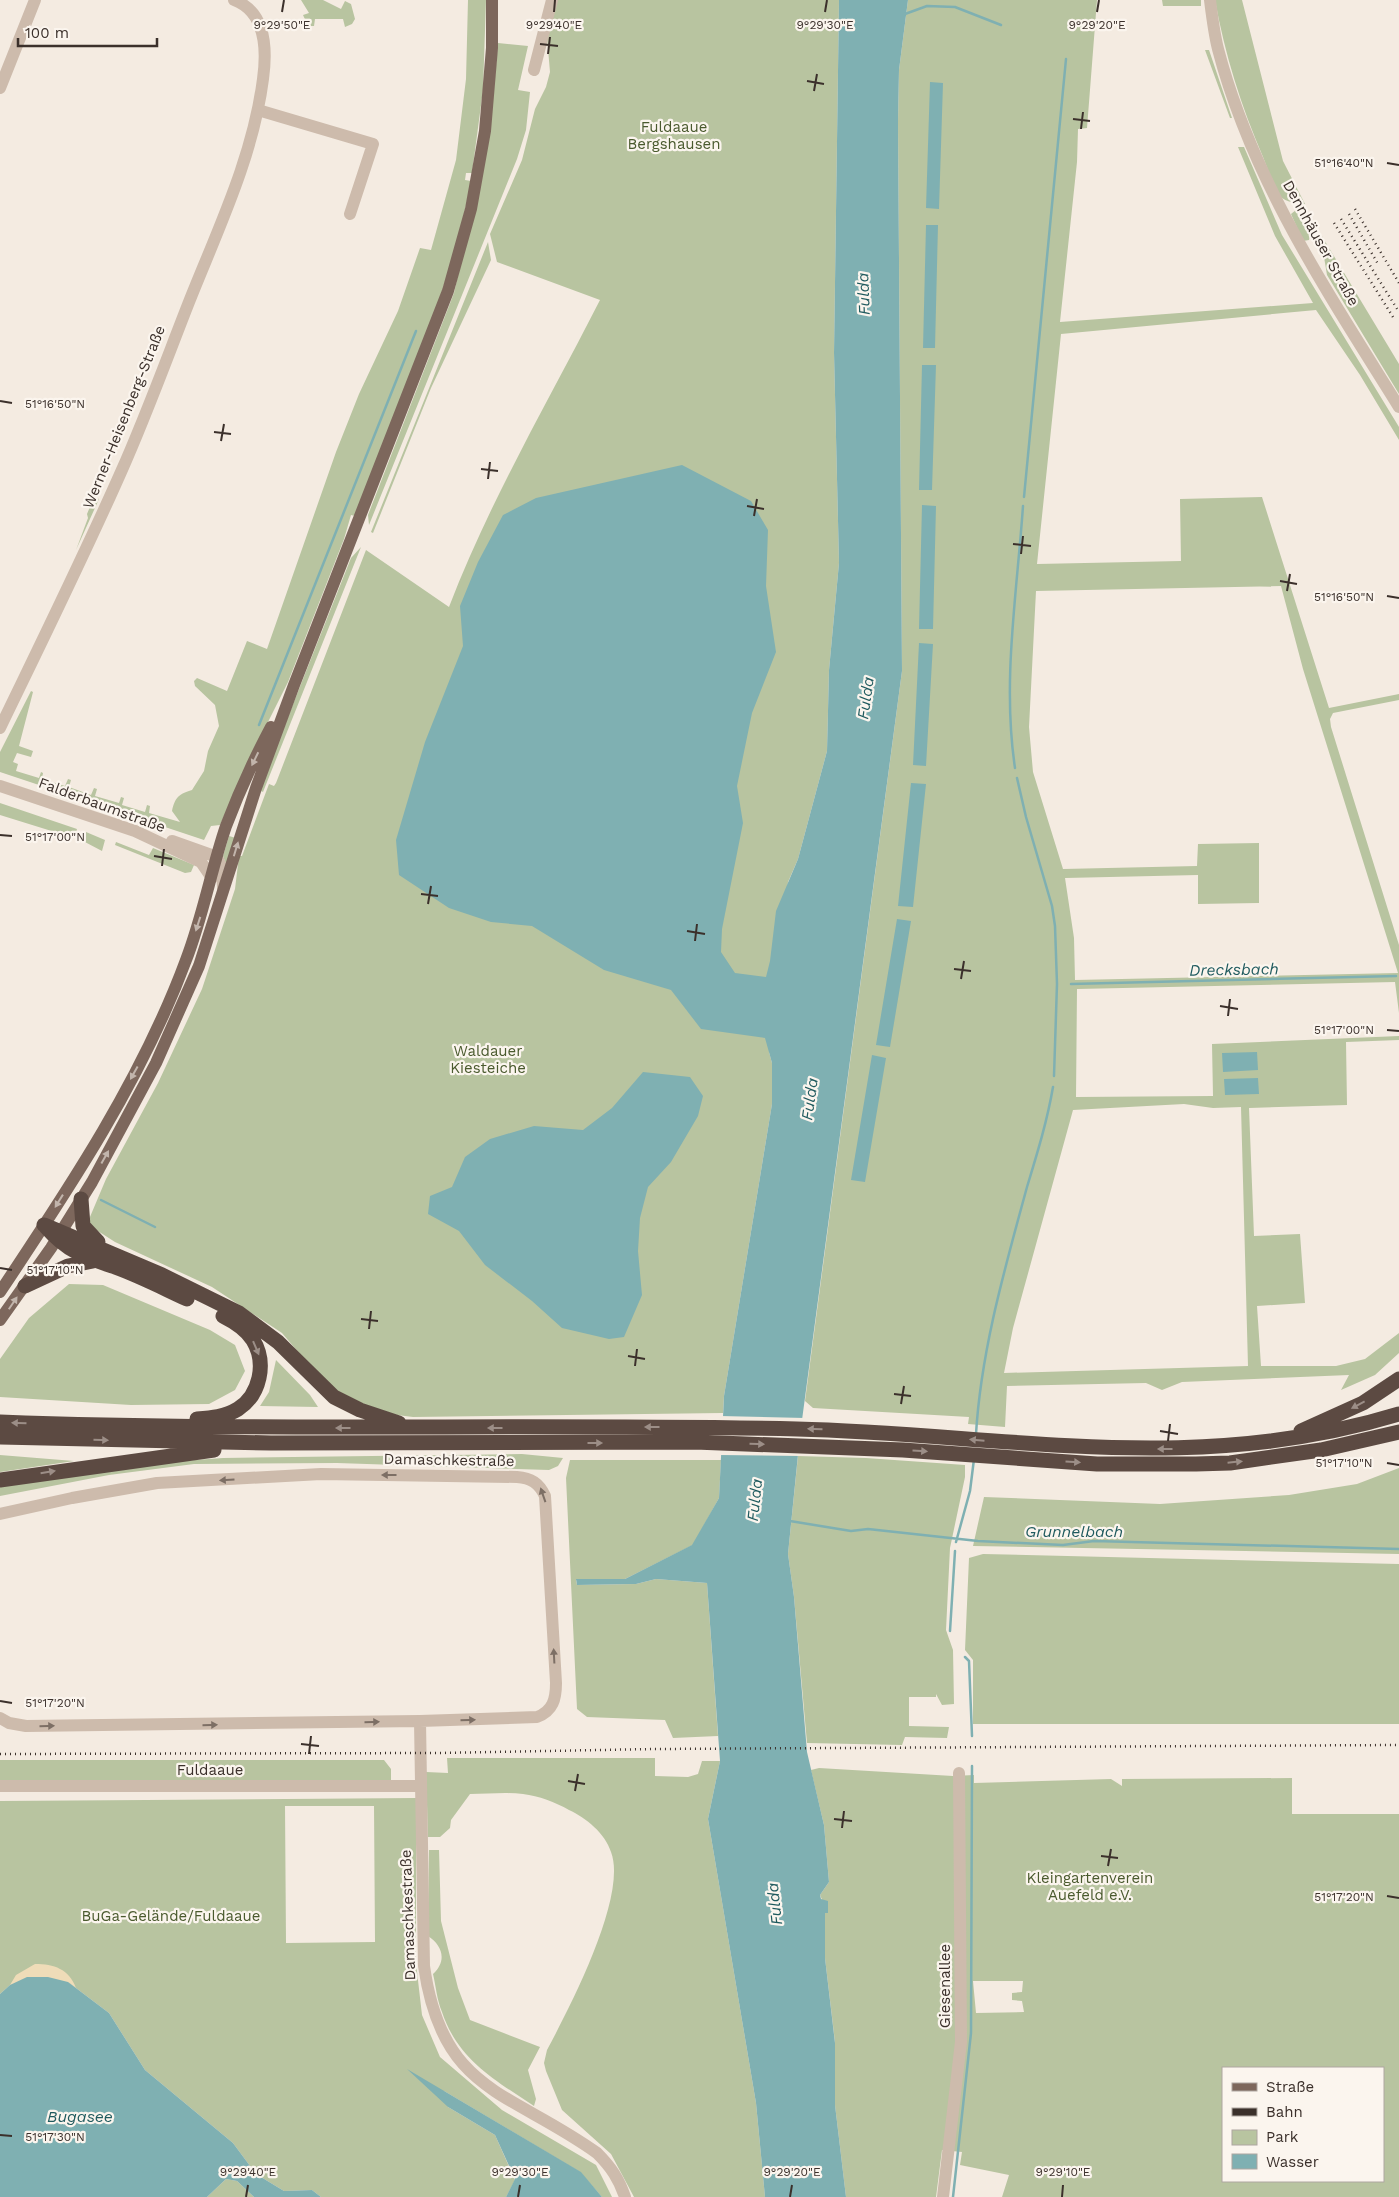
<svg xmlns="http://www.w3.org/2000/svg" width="1399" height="2197" viewBox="0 0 1399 2197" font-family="'Work Sans',sans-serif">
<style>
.green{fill:#b8c4a0;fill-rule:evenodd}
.sand{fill:#efdcb8}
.water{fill:#7fb0b2}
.pier{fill:#f4ebe1}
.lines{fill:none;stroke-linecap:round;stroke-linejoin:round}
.stream{stroke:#7fb0b2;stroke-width:2.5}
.minor{stroke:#cdbbac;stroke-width:12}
.major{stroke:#7d675c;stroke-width:12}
.highway{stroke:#5c4a42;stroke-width:15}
.rail{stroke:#3b302b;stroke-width:2.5;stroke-dasharray:1 4;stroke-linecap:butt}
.oneway{fill:#c2b5ac}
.oneway2{fill:#9c8e87}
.oneway3{fill:#7d6f65}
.ticks{fill:none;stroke:#3b302b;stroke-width:2}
.labels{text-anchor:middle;stroke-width:4.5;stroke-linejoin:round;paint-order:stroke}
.park-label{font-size:15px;fill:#4a5a2e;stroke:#fbf5ee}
.street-label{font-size:15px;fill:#3b302b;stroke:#fbf5ee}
.water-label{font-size:16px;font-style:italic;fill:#1f5a5e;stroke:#fbf5ee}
.ticks-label{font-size:12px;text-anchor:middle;fill:#3b302b;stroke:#fbf5ee;stroke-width:4.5;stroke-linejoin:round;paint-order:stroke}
</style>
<rect width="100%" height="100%" fill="#f4ebe1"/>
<path class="green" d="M301,0H323L341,9L345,1L351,4L355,19L352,24L345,27L343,19H315L314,26H308L303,15L309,13Z
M468,0H486L483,90L472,173H466L465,180L471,181C450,295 397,408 355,516L351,515L344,539L288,682L250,758L220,825L211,826L204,840L0,772V752L31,691L33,692L19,746L33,751L31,757L17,753L13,762L18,764L16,771L39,778L41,772L43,773L42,779L65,786L68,779L71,780L69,787L91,795L94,788L97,789L95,796L119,803L121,797L124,798L122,805L145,812L147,805L150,806L149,813L180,822L172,811C175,797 179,794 192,790L204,771L208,751L219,726L215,705L195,686L194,681L197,678L227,691L247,641L267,649L336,452L359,394L398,311L420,248L431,250L456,160L466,79Z
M556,0H839L834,353L839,563L829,670L827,751L798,859L788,882L769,1052L772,1063V1104L724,1396L723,1413L413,1417L389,1414L348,1398L323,1381L282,1333L212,1287L115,1242L87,1224L106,1179L158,1083L202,989L235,889L239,856H242L269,784L274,786L276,783L366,550L449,607C490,500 548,402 600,300L497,262L490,234L522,160L535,109L546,87L550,72L547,37Z
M908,0H1097L1087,128L1078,129L1077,162L1060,322L1313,303L1275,236L1238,147H1244L1282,235L1399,427V440L1360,375L1316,310L1061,334L1037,564L1181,561L1180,499L1262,497L1329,708L1399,694V700L1333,713L1330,719L1331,727L1399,945V1013L1395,982L1077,989L1076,1097L1213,1096L1212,1044L1399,1036V1040L1346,1042L1347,1105L1249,1108L1254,1236L1300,1234L1305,1303L1257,1306L1261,1366H1336L1365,1359L1399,1333V1353L1375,1375L1341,1390L1349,1375L1182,1382L1162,1390L1146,1383L1007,1386L1005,1427L968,1424L969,1417L813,1408L805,1401L902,671L898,122L899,70ZM1281,586L1303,669L1398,973L1075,980L1074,938L1065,878L1198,875V904L1259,903V843L1198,844L1197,866L1063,869L1033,772L1029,727L1036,591ZM1184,1104L1213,1108L1241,1107L1248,1366L1004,1373L1013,1328L1073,1110Z
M1162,0H1201V6H1163Z
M1215,0H1242L1283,161L1305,204C1297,203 1286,203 1280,196C1273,186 1268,169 1263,157C1241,106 1225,55 1215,0Z
M498,43L528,46L518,90L530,92L526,130L517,159L369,525L368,515L454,293L490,132Z
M1205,50H1209L1232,118H1230Z
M1296,210L1308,212L1312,220L1309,240L1303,241L1291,214Z
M1320,233L1399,364V394L1327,275Z
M488,242L491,260L431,388L373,533L371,532Z
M94,497L99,499L76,550L88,518L87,514Z
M361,547L263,792L259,790L351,558Z
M0,803L77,829L74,838L0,815Z
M86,832L105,840L102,851L83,841Z
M229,836L236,838L227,867L223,856Z
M116,842L149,855L153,848L194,865L191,872L185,873L115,845Z
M69,1284L103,1285L210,1330L235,1345L245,1371L235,1390L209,1404L131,1405L0,1397V1359L29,1318Z
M276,1360L310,1395L318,1407L260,1406L269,1392Z
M522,1454L563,1458L558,1466L549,1470L337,1463L194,1464L109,1475L0,1496V1486L152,1463L223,1458Z
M0,1455L74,1461L0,1472Z
M798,1456L866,1458L965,1465V1477L950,1548L946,1630L953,1650L954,1704L942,1705L936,1694V1697H909V1726L949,1727L947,1738L905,1737L902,1745L807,1743L794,1597L788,1554Z
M570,1460H721L719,1498L693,1545L625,1579L576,1580L577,1585L636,1584L656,1579L707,1583L718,1736L673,1738L665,1720L587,1717L577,1709L566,1478Z
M1399,1468V1554L973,1546L984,1497L1160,1504L1289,1495L1357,1484Z
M983,1554L1399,1564V1724H973V1660L965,1650L969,1558Z
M447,1758H655V1776L688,1777L698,1774L702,1761H720L708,1819L756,2103L765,2197H634L611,2154L562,2110L546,2071L544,2063L547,2050C569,2009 628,1896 611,1852C605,1833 586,1818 569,1810C555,1802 539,1796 523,1794C506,1792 487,1794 470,1794L451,1820L450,1828L440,1837H428L426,1772L448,1773Z
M0,1760H384L391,1769V1783L0,1780Z
M819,1768L953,1776L974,1775V1783L1111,1779L1122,1786V1779L1292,1778V1814H1399V2197H1002L1009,2175L960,2165L962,2152L942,2150L936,2197H846L835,2105V2042L825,1958V1913H828L820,1895L829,1882L824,1825L811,1770ZM973,1981H1023L1022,1992L1012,1993V2000L1022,2001L1024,2012L976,2013ZM1223,2068H1383V2181H1223Z
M416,1798V1963L422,2015L440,2057L502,2110L596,2165L612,2197H602L580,2172L444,2091L448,2107L495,2135L515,2180L506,2197H321L312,2190L284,2191L256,2174L233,2143L145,2070L109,2013L68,1982L10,1985L0,1994V1801ZM285,1806H374L375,1942L286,1943Z
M429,1850H439L441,1921L458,1988L470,2020L540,2047L528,2070L536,2099L534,2106C495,2080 458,2060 442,2012C437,2000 436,1987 433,1974C447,1961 443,1946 428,1936Z
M226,2179L237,2181L254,2197H207Z"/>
<path class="sand" d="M35,1964C54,1964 69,1969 76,1988L68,1982L10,1985L16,1975Z"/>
<path class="water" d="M839,0H908L899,70L898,122L902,671L800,1435L788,1554L794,1597L807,1752L824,1825L829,1882L820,1895L821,1899L828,1901V1913H825V1958L835,2043V2105L846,2197H765L756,2103L708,1819L720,1761L707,1583L656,1579L636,1584L577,1585L576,1579H625L692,1545L719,1498L724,1396L772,1104V1063L765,1038L701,1029L671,990L604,970L532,926L491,922L449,908L399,875L396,840L425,742L463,646L460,606L478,562L503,515L536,498L682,465L751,501L768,530L766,586L776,652L752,713L737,786L743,823L722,929L721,952L735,973L766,977L770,961L776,911L798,859L827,751L829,670L839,563L834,353Z
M930,82L943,83L939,209L926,208Z
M926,225H938L935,348H923Z
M922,365H936L932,490H919Z
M922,505L936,506L933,629H919Z
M919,643L933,644L926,766L913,765Z
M911,783L926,784L913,907L898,906Z
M897,919L911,921L890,1047L876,1045Z
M1257,1052L1258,1070L1223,1072L1222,1053Z
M872,1055L886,1058L865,1182L851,1180Z
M643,1072L690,1077L703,1096L698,1116L671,1162L648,1187L640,1218L638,1251L642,1295L624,1337L609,1339L562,1328L532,1301L485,1265L459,1231L428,1214L430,1196L452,1187L465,1157L490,1139L534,1126L583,1130L612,1108Z
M1258,1078L1259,1094L1225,1095L1224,1079Z
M27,1977H48L68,1982L109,2013L145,2070L233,2143L256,2174L284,2191L312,2190L321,2197H254L237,2181L226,2179L207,2197H0V1994L10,1985Z
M407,2069L581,2172L602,2197H506L515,2179L495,2135L448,2107Z"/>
<path class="pier" d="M720,1416L805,1418L800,1456L719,1455Z"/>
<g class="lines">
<path class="stream" d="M905,14L927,6L955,7L1001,25
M1024,497L1066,59
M259,725L416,331
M1015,768C1002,682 1017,593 1023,506
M1017,778L1026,817L1052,906L1055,926L1057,984L1054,1076
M1071,984L1396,976
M101,1200L155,1227
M976,1434C981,1350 1005,1268 1027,1187C1037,1154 1047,1122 1053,1087
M790,1521L851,1531L868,1529L978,1541L1063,1545L1094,1541L1399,1549
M956,1542L970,1491L974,1459
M950,1631L955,1551
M965,1657L969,1661L972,1736
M953,2197L971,2033L972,1766"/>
<path class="minor" d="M1210,0C1212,16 1214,33 1218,49C1252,180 1328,293 1399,407
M534,70L552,0
M0,88L35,0
M258,110L373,144L350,214
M0,728C41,643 83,558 121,472C146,416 167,358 189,302C218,229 253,157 263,79C267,50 266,12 234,0
M0,786L135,831L201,862L212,878
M172,841L217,857L222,869L223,888
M0,1514L72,1498L157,1483L321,1474L517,1477C531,1478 539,1483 545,1496L556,1683C556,1699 553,1711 537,1717L420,1721L26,1726L9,1723L0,1718
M420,1721L424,1966C442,2093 509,2090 597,2153C611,2167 619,2179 625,2197
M0,1786H420
M943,2197L961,2042L959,1773"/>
<path class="major" d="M0,1292C70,1187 142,1079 186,960C203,916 211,870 226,826C239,792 254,759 271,727
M0,1320L51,1248L92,1182L156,1063L199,966L256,788L294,685L448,291L471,209L485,131L492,48V0"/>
<path class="highway" d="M81,1199L83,1226L98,1242
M44,1225L162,1275L239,1313L278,1342L334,1397L360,1410L399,1423
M46,1227C68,1252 85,1257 115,1267C140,1276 163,1288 187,1299
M25,1286L68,1266L93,1261
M197,1419C211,1418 225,1417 238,1409C260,1395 267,1363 253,1340C246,1329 235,1322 223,1316
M0,1422C266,1432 531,1423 797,1429C1004,1434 1194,1477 1399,1414
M1301,1431L1363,1403L1399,1379
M0,1437L271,1443L695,1442L903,1450L1097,1464H1196L1230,1463L1321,1450L1399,1432
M0,1480L214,1450"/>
<path class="rail" d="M1355,209L1399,283
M1349,214L1378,264
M1341,219L1399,312
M1334,223L1393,317
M0,1754L439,1753L653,1749L1399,1745"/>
</g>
<defs><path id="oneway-solid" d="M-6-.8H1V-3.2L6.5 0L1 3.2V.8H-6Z" transform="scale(1.25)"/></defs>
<g class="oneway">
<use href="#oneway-solid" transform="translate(255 759) rotate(116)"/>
<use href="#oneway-solid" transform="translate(236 849) rotate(-73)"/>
<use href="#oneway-solid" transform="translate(198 924) rotate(108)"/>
<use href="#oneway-solid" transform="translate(134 1073) rotate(119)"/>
<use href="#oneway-solid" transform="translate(105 1157) rotate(-61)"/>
<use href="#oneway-solid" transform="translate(59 1201) rotate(122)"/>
<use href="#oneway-solid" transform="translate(13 1303) rotate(-56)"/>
</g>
<g class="oneway2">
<use href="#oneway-solid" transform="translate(256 1348) rotate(67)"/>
<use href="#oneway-solid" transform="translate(1358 1405) rotate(152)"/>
<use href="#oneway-solid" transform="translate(19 1423) rotate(-178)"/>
<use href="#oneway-solid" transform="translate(652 1427) rotate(180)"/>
<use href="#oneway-solid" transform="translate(343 1428) rotate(-180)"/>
<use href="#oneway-solid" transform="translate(495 1428) rotate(180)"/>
<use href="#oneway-solid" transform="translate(815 1429) rotate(-179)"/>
<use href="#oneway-solid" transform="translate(101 1440) rotate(1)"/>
<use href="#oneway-solid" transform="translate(977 1440) rotate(-175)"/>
<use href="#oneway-solid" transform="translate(595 1443)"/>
<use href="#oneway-solid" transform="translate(757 1444) rotate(2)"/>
<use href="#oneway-solid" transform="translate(1165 1449) rotate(180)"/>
<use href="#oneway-solid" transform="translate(920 1451) rotate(4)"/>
<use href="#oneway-solid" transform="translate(1073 1462) rotate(4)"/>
<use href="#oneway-solid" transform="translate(1235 1462) rotate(-6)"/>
<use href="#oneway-solid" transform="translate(48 1472) rotate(-9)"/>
</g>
<g class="oneway3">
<use href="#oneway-solid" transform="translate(389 1475) rotate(-180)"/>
<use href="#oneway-solid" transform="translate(227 1480) rotate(177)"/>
<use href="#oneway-solid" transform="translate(543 1495) rotate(-109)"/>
<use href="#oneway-solid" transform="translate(554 1656) rotate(-93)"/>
<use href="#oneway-solid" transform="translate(468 1720) rotate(-2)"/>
<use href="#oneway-solid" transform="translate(372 1722) rotate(-1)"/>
<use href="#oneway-solid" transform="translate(210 1725) rotate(-1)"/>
<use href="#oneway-solid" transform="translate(47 1726) rotate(-1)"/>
</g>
<path class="ticks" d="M282,12L284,0M554,12L555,0M825,12L827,0M1097,12L1099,0M540,44L558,46M548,54L550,37M807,81L824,84M814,91L817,74M1073,119L1090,121M1081,129L1083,112M1387,163L1399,165M0,401L12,403M214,432L231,434M221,441L224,424M481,469L498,471M488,479L490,462M747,506L764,509M754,516L757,499M1013,544L1031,546M1021,554L1023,536M1280,581L1297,584M1287,591L1290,574M1387,596L1399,598M0,835L12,836M154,856L172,859M162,866L164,849M421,894L438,896M428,904L431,886M687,931L705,934M695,941L697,924M954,969L971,971M961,979L964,961M1220,1006L1238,1009M1228,1016L1230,999M1387,1030L1399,1031M0,1268L12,1270M361,1319L378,1321M369,1329L371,1311M628,1356L645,1359M635,1366L637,1349M894,1394L911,1396M901,1404L904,1386M1160,1431L1178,1434M1168,1441L1170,1424M1387,1463L1399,1465M0,1701L12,1703M301,1744L319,1746M309,1754L311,1736M568,1781L585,1784M575,1791L578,1774M834,1819L852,1821M842,1828L844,1811M1101,1856L1118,1858M1108,1866L1111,1849M1387,1896L1399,1898M0,2135L12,2136M246,2197L248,2185M518,2197L520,2185M790,2197L792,2185M1062,2197L1063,2185"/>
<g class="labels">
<g class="park-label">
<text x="674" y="132">Fuldaaue<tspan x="674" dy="17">Bergshausen</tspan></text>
<text x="488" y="1056">Waldauer<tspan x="488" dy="17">Kiesteiche</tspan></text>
<text x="1090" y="1883">Kleingartenverein<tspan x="1090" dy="17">Auefeld e.V.</tspan></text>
<text x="171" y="1921">BuGa-Gelände/Fuldaaue</text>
</g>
<g class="street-label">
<text transform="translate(1321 243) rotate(61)" y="5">Dennhäuser Straße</text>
<text transform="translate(124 417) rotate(-68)" y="5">Werner-Heisenberg-Straße</text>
<text transform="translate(102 805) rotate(20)" y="5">Falderbaumstraße</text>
<text transform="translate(449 1460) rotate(1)" y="5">Damaschkestraße</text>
<text x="210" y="1775">Fuldaaue</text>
<text transform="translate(408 1915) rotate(-92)" y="5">Damaschkestraße</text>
<text transform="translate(945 1986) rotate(-90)" y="5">Giesenallee</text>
</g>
<g class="water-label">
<text transform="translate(863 294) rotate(-92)" y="6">Fulda</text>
<text transform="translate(865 698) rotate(-82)" y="6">Fulda</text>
<text transform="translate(1234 969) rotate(-1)" y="6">Drecksbach</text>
<text transform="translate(809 1099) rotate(-82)" y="6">Fulda</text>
<text transform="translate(754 1500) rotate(-84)" y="6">Fulda</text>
<text x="1074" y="1537">Grunnelbach</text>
<text transform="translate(774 1904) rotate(-96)" y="6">Fulda</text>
<text x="80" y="2122">Bugasee</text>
</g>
</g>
<g class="ticks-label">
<text x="282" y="29">9°29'50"E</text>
<text x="554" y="29">9°29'40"E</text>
<text x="825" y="29">9°29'30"E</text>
<text x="1097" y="29">9°29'20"E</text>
<text x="1344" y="167">51°16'40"N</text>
<text x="55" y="408">51°16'50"N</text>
<text x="1344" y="601">51°16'50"N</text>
<text x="55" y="841">51°17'00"N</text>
<text x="1344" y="1034">51°17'00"N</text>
<text x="55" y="1274">51°17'10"N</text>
<text x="1344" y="1467">51°17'10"N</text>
<text x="55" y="1707">51°17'20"N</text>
<text x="1344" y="1901">51°17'20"N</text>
<text x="55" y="2141">51°17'30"N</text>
<text x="248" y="2176">9°29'40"E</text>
<text x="520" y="2176">9°29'30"E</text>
<text x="792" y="2176">9°29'20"E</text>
<text x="1063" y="2176">9°29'10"E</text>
</g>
<rect x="1222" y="2067" width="162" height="115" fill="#fbf5ee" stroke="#aea6a0"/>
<rect x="1232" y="2083" width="25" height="8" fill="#7d675c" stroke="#aea6a0"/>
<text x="1266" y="2092" font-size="15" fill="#3b302b">Straße</text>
<rect x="1232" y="2108" width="25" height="8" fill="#3b302b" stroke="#aea6a0"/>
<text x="1266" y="2117" font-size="15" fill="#3b302b">Bahn</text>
<rect x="1232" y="2130" width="25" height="15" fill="#b8c4a0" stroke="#aea6a0"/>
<text x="1266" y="2142" font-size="15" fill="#3b302b">Park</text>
<rect x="1232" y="2154" width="25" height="15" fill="#7fb0b2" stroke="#aea6a0"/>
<text x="1266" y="2167" font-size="15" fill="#3b302b">Wasser</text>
<path d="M18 38v8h139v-8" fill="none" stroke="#3b302b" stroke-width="2.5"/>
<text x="25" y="38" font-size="15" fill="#3b302b" stroke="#fbf5ee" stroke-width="4" paint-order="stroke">100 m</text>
</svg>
